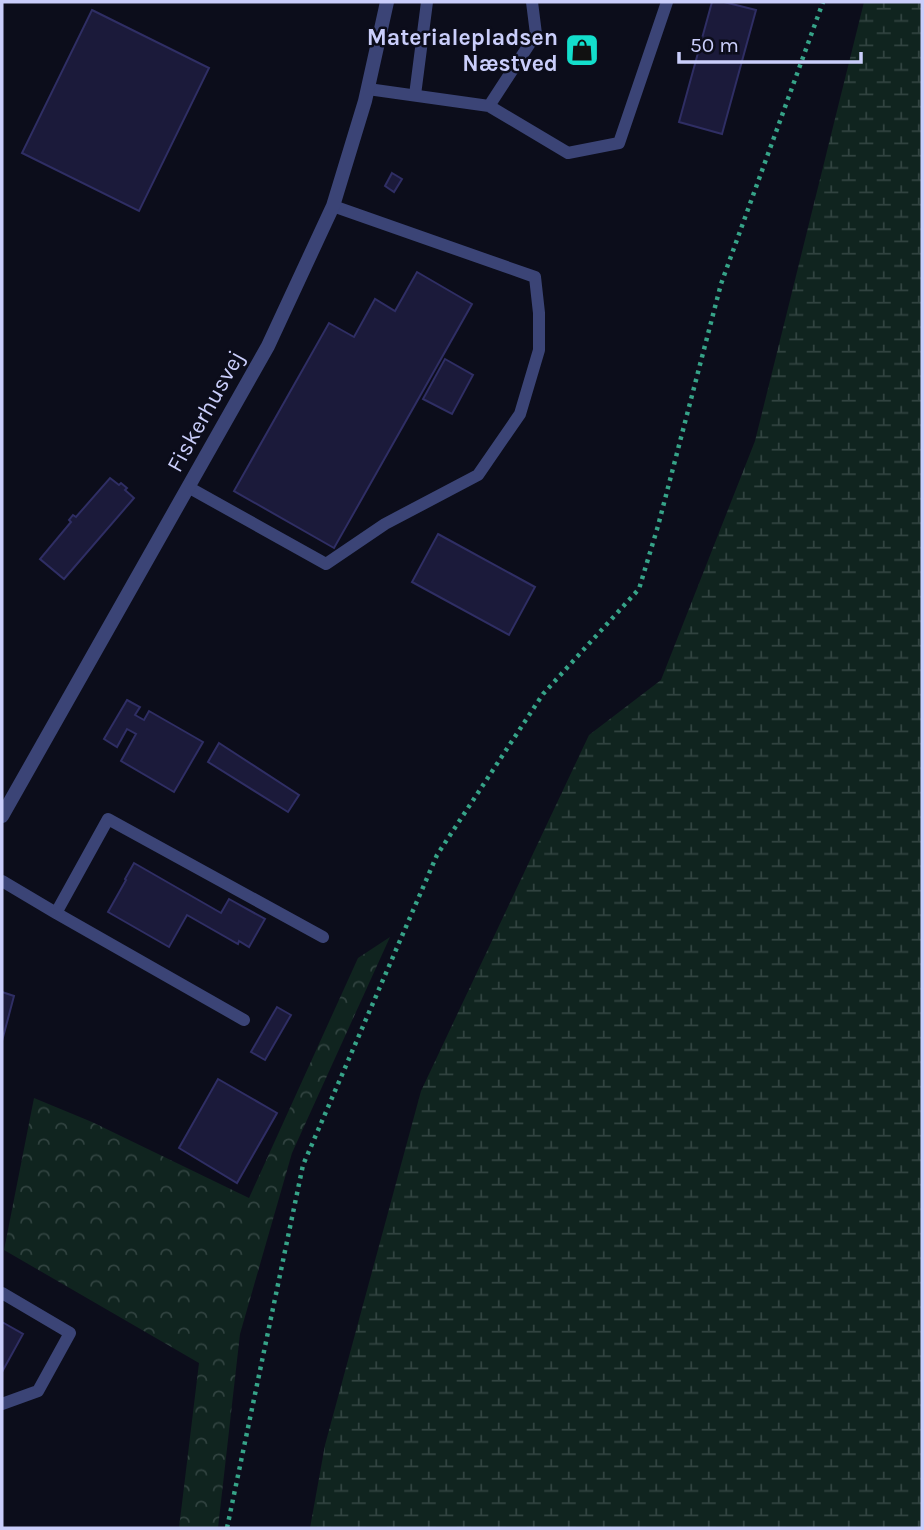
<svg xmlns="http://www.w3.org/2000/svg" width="924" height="1530" viewBox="0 0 924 1530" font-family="Karla,sans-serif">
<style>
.forest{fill:url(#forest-crowns)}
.wetland{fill:url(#wetland-marsh)}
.building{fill:#1b1a3a;stroke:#2f2e64;stroke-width:2}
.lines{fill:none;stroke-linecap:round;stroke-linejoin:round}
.path{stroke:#36a388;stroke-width:4.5;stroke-dasharray:3.5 5;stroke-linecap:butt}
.service{stroke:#3b4476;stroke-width:12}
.minor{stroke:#3b4476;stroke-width:14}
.labels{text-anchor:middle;stroke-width:5;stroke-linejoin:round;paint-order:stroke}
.poi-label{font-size:23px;font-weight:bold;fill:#cacefb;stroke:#0c0d1b;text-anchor:end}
.street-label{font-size:23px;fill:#cacefb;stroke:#0c0d1b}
</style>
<defs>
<pattern id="forest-crowns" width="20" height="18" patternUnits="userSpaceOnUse" patternTransform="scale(1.75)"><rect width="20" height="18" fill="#10241f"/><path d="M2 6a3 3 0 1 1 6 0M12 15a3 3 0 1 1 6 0" fill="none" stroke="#314340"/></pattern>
<pattern id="wetland-marsh" width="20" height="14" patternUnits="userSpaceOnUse" patternTransform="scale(1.75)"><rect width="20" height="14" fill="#10241f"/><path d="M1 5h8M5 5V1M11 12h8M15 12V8" fill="none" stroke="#314340"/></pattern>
</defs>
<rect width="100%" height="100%" fill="#0c0d1b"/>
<path class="forest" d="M390,937L292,1153L240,1334L218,1528H179L199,1363L4,1250L34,1098L92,1122L249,1198L358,958Z"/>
<path class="wetland" d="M864,2H922V1528H310L325,1445L421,1091L589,735L661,680L755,441Z"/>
<path class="building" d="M712,2H724L756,10L722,134L679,122Z
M92,10L209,68L139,211L22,153Z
M392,173L402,179L394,192L385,186Z
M417,272L472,304L334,548L234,491L329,323L354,337L375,299L395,311Z
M445,359L473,375L452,414L423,399Z
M110,478L119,485L121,483L127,488L125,490L134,498L64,579L40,559L71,522L69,520L73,515L76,517Z
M438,534L535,587L509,635L412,582Z
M127,700L140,707L135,715L144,720L149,711L203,742L174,792L121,761L136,734L127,729L117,747L104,739Z
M219,743L299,795L288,812L208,762Z
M134,863L221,913L229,899L265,919L249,947L239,941L238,944L187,915L169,947L108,912L126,880L125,879Z
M2,992L14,996L2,1041Z
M277,1007L291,1015L265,1060L251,1052Z
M218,1079L277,1113L237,1183L179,1148Z
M2,1322L23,1334L2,1372Z"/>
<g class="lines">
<path class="path" d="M227,1528L303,1165L437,855L543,694L639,589L658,526L721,284L823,2"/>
<path class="service" d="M368,89L489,106L536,34L532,2
M415,95L427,2
M489,106L568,153L619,143L667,2
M188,487L326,564L385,524L478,475L520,414L539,350V313L535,277L333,206
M2,881L56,913L108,819L323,937
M56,913L244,1020
M2,1293L70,1333L38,1391L2,1404"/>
<path class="minor" d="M2,816L268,346L333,206L365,101L387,2"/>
</g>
<defs>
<g id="shop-square" transform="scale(1.75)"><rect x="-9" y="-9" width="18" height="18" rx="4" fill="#13decc" stroke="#0c0d1b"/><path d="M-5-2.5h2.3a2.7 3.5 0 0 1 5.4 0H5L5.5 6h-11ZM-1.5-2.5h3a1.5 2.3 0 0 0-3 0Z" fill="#111"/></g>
</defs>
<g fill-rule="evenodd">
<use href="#shop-square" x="582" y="50"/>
</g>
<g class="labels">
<g class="poi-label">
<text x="558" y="45">Materialepladsen<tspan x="558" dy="26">Næstved</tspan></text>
</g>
<g class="street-label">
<text transform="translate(205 411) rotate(-61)" y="8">Fiskerhusvej</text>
</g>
</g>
<rect width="924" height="1530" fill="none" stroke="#cacefb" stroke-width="7"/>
<path d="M679 52v10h182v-10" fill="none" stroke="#cacefb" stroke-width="3.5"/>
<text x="690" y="52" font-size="21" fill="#cacefb" stroke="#0c0d1b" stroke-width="5" paint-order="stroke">50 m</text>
</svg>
